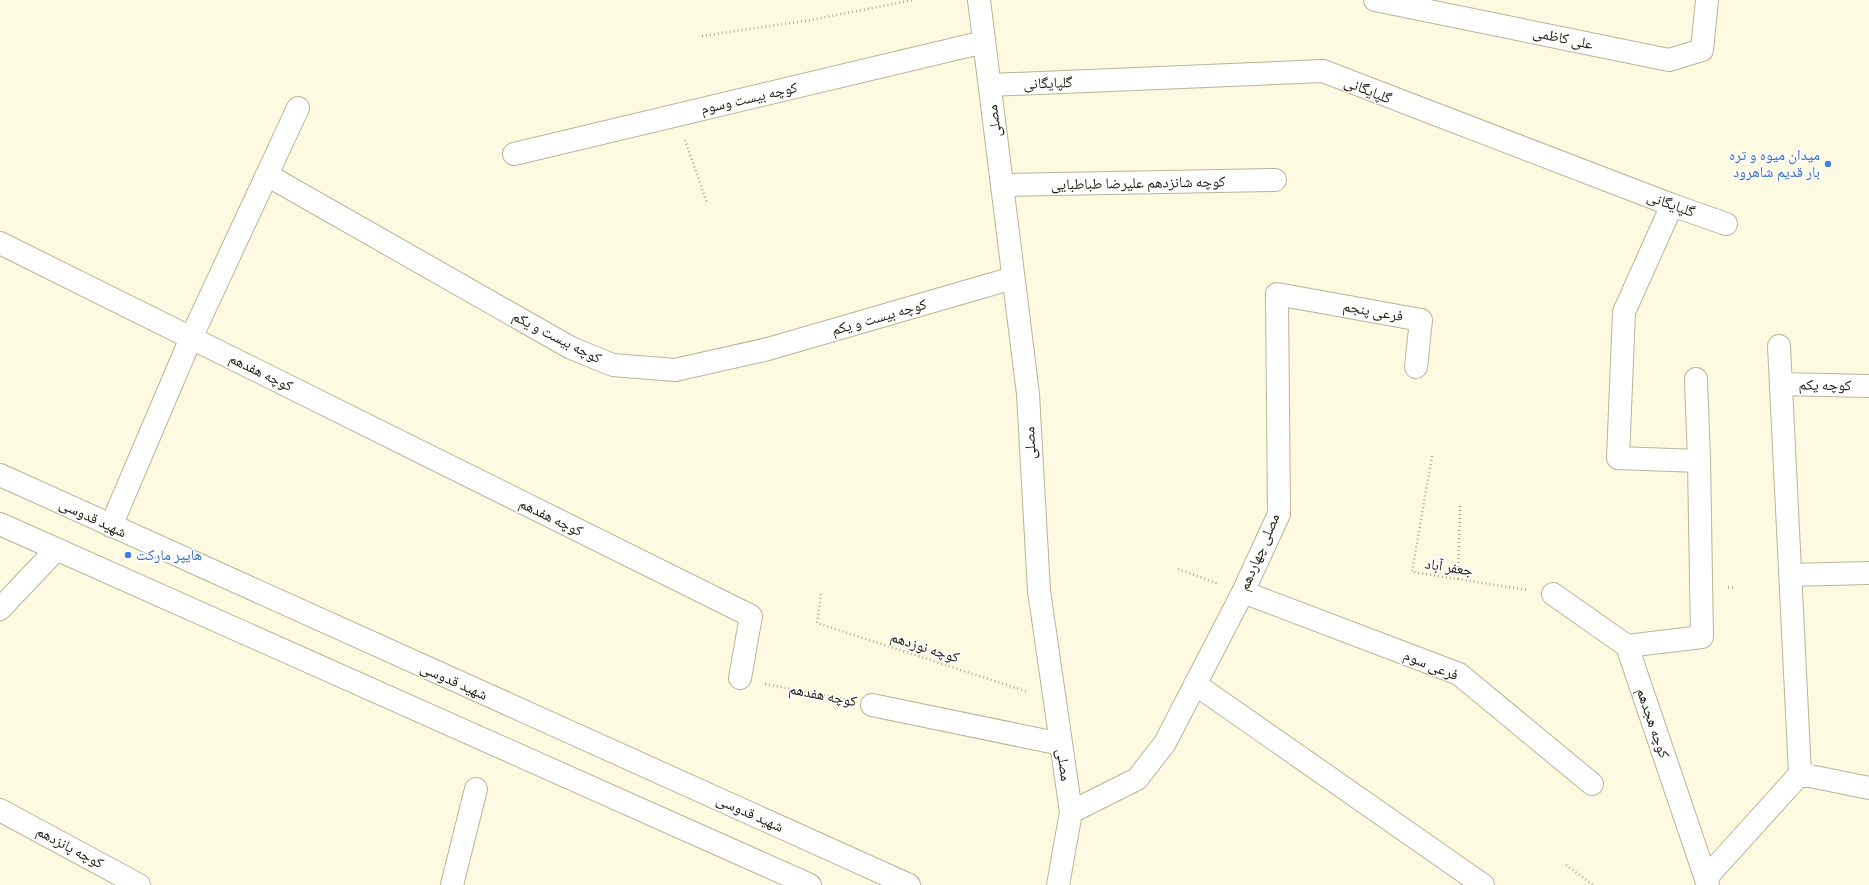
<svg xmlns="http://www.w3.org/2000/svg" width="1869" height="885" viewBox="0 0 1869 885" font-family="'PT Sans Narrow','Noto Naskh Arabic',sans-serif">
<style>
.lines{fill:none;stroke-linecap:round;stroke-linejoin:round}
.minor-casing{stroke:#b9b498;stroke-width:24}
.tertiary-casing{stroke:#b9b498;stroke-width:24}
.secondary-casing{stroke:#b9b498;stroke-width:24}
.path{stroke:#aca996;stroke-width:2.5;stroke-dasharray:1 3;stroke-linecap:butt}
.minor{stroke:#fff;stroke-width:22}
.tertiary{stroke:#fff;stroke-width:22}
.secondary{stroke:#fff;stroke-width:22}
.shop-dot{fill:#3f7fe0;stroke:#fff;stroke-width:1.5}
.labels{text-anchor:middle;stroke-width:3;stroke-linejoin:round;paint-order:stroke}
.street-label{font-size:15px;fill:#222015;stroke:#fff}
.shop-label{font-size:15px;fill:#366cbe;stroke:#fff;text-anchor:end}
</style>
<rect width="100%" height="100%" fill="#fefae2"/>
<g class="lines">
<g class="minor-casing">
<path id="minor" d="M1375,0L1669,60L1702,50L1707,0
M990,85L1323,71L1672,205L1726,224
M514,154L984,42
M267,175L571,348L613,365L675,370L768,349L1013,278
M1002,185L1275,180
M1672,205L1624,312L1618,458L1699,461
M0,243L751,616L740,678
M1781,384L1869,386
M111,526L191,338L298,108
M1790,575L1869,573
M1243,592L1459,674L1592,784
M1553,594L1627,646L1708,885
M0,609L56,550
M1627,646L1702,637L1699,461L1696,379
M1195,684L1483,885
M872,705L1061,744
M1800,774L1869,788
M0,810L139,885
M1071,812L1137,779L1165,743L1243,592L1279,514L1277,294L1421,320L1416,367
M1706,878L1800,774L1779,346
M452,885L476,789"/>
</g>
<g class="tertiary-casing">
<path id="tertiary" d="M979,0L1028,394L1039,591L1071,812L1058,885"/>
</g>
<g class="secondary-casing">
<path id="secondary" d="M0,475L909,885
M0,524L810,885"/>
</g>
<path class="path" d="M702,36L811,20L913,0
M685,140L707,203
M1432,456L1412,572L1528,590
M1178,569L1219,584
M1458,579L1460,505
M1728,587L1735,588
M821,594L817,623L1028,692
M765,684L848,700
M1566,865L1593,885"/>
<use href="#minor" class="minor"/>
<use href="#tertiary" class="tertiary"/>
<use href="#secondary" class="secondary"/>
</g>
<g class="shop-dot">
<circle cx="1828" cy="164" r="4"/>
<circle cx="128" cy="555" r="4"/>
</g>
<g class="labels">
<g class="street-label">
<text transform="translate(1563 38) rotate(12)" y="5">علی کاظمی</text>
<text transform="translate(1048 83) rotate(-2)" y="5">گلپایگانی</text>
<text transform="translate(1368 90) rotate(22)" y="5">گلپایگانی</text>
<text transform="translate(749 98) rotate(-13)" y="5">کوچه بیست وسوم</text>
<text transform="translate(994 121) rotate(-97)" y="5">مصلی</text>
<text transform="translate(1138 183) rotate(-1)" y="5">کوچه شانزدهم علیرضا طباطبایی</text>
<text transform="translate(1671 204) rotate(20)" y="5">گلپایگانی</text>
<text transform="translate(1373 311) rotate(10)" y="5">فرعی پنجم</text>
<text transform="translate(879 317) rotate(-16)" y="5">کوچه بیست و یکم</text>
<text transform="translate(557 337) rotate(27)" y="5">کوچه بیست و یکم</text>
<text transform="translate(261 372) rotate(26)" y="5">کوچه هفدهم</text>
<text transform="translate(1825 385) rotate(1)" y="5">کوچه یکم</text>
<text transform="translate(1030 443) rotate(-93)" y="5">مصلی</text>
<text transform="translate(551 517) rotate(26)" y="5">کوچه هفدهم</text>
<text transform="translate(93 518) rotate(25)" y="5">شهید قدوسی</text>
<text transform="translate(1259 552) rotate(-67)" y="5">مصلی چهاردهم</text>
<text transform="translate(1449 567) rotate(9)" y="5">جعفر آباد</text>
<text transform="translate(925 647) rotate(18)" y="5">کوچه نوزدهم</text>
<text transform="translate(1431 665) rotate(22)" y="5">فرعی سوم</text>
<text transform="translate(454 681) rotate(24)" y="5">شهید قدوسی</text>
<text transform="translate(823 695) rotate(11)" y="5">کوچه هفدهم</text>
<text transform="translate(1653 723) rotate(71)" y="5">کوچه هجدهم</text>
<text transform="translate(1064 765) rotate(82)" y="5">مصلی</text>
<text transform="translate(750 813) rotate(24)" y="5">شهید قدوسی</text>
<text transform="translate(70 847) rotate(28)" y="5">کوچه پانزدهم</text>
</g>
<g class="shop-label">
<text x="1820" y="160">میدان میوه و تره<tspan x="1820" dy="17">بار قدیم شاهرود</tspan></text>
<text x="136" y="560" text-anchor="start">هایپر مارکت</text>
</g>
</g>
</svg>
